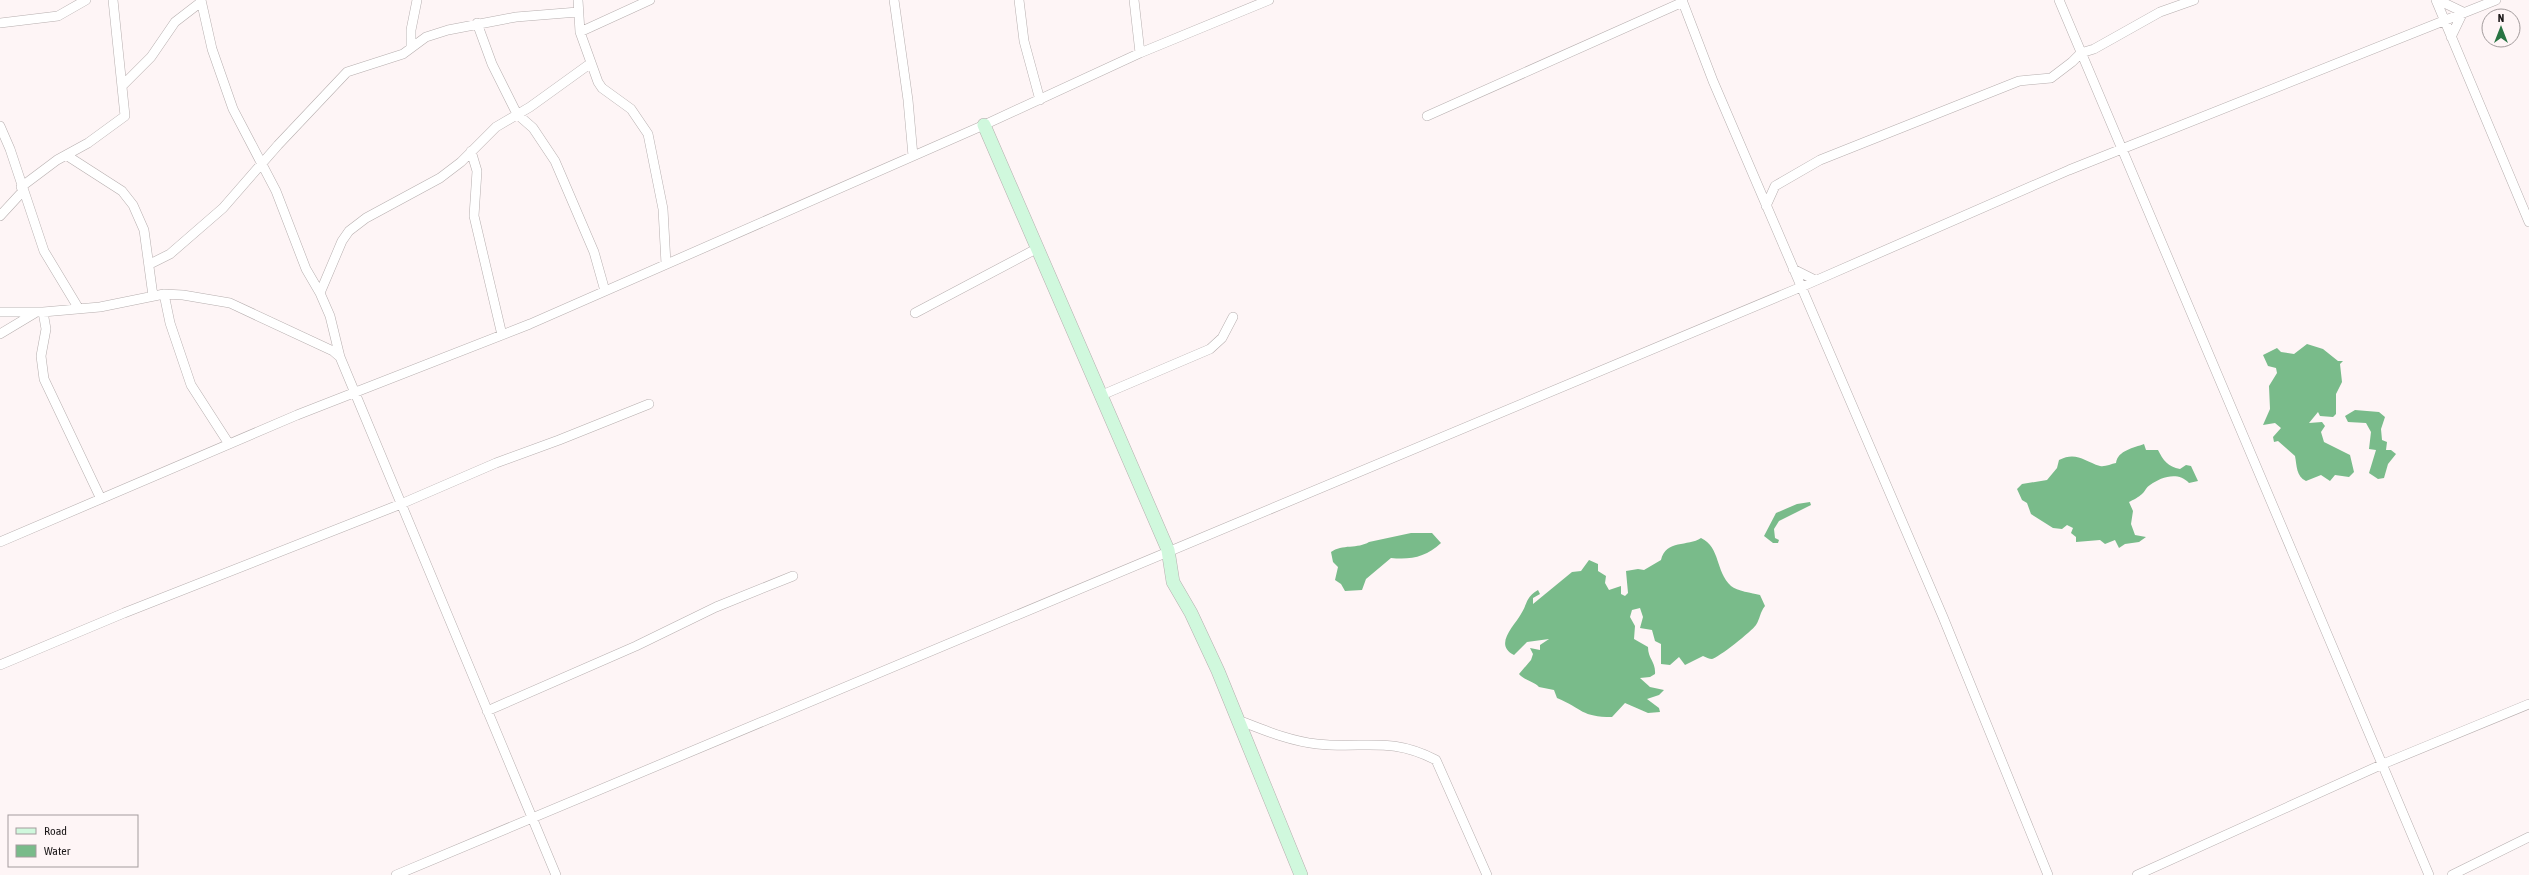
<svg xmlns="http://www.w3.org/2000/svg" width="2529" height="875" viewBox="0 0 2529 875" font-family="'Asap Condensed',sans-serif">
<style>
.water{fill:#79bb8a}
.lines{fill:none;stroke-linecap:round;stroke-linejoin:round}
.street-casing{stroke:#b6aeae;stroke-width:10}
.secondary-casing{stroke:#b6aeae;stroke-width:14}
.street{stroke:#fff;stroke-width:9}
.secondary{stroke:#d0f8dd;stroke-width:13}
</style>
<rect width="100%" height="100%" fill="#fef5f6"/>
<path class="water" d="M2307,344L2323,349L2338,361H2343L2340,364L2342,382L2336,394V414L2333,417L2320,416L2318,412L2309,423L2322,422L2325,426L2321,432L2324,442L2350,455L2354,472L2349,477L2335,475L2330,481L2321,475L2306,481C2296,476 2297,466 2295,456L2278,441L2274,442L2273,437L2281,428L2275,423L2263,425L2270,409L2269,386L2277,373L2276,368L2268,366L2263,355L2277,348L2281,352L2294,354Z
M2355,410L2379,412L2385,417L2381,429L2382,440L2387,442L2386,450H2391L2396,454L2388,464L2384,478L2378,479L2369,473L2376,450L2369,449L2371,432L2366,423L2348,422L2345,416Z
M2144,444L2146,450H2158C2163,460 2168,467 2180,469L2186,465L2191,466L2198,481L2189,483C2178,471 2161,477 2150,485C2146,487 2145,492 2142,494C2139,497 2133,500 2129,502L2133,511L2131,524L2135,535L2146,537L2139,542L2125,544L2119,548L2115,540L2105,544L2100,540L2076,542V537L2071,533L2073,528L2067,525L2062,529L2053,528L2031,514L2027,503L2022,500L2017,489L2022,484L2047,480L2057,468L2059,460C2076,451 2084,461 2100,466C2105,467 2111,464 2116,463C2118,450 2134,448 2144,444Z
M1810,502L1811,505L1779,521L1774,529L1775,538L1779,540L1778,543H1773L1764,536L1776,513L1797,504Z
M1411,533H1432L1441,543C1426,557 1411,560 1391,558L1366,579L1362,590L1345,591L1341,584L1335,580L1338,567L1333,562L1331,552C1342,544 1358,549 1369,542Z
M1701,538C1721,548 1715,571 1731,586C1737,591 1752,593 1760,595L1765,606C1760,612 1760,619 1756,625C1752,631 1718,658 1712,659C1709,659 1706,657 1703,656L1685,665L1679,657L1670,665L1661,664V644L1655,641L1652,630L1640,628L1643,617L1640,608L1632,610L1630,617L1635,626L1634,639L1648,647C1648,659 1656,662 1655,674L1650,677L1640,678L1650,687L1664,690L1659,695L1647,699L1659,708L1660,712L1648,713L1625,703L1612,717C1581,717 1583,709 1557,698L1554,690L1539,687C1534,681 1525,681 1519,674L1531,660L1533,654L1530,648L1540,650V645L1549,639L1527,642L1514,655C1493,645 1515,625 1521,614C1528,603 1525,598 1538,590L1540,594L1533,598V604L1572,572L1581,571L1589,560L1598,564V571L1606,576L1605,583L1609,590L1621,586V594L1625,596L1628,593L1626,571L1638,569L1644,570L1661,560C1666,539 1688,547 1701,538Z"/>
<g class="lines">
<g class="street-casing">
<path id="street" d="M201,0L212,49L233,109L276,191L306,269L320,293L330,316L340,357
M578,0L580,32L598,82L602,88L631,109L648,134L663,209L666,264
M894,0L908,100L913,156
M1019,0L1024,41L1040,100
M1134,0L1140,53
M1682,0L1713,81L1943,617L2048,875
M2059,0L2429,875
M2436,0L2529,222
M2438,0L2463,12
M0,23L58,16L86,0
M477,23L492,64L517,114L533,128L555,161L594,252L605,291
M580,32L650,0
M2451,37L2463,12
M411,48V30L417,0
M122,86L151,57L175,22L201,2
M1427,116L1683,2
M0,126L10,149L44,251L79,309
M471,151L477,171L474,216L502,335
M66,155L122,191L133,205L144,230L153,296
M21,187L57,160L88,143L125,116L113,0
M1766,206L1775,186L1820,160L2019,81L2051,78L2072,62L2081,53L2094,49L2160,12L2194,0
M0,216L23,191
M150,264L170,254L223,208L278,145L347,72L403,54L426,37L448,30L516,17L578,12
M1793,269L1815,280
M320,293L342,241L349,231L366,218L440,178L461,162L496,127L530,107L591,63
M164,294L170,323L191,385L229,444
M0,312H43L100,307L164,294L183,295L230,303L333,351L340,357L556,875
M43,312L46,329L41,356L44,379L101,499
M915,313L1038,248
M0,334L35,313
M1102,395L1210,349L1222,338L1233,317
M0,542L297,415L530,324L984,125L1140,53L1269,0
M0,665L124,613L401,504L496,463L559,440L649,404
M487,711L636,646L716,607L793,576
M1238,720C1264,730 1289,741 1317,744C1364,749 1390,736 1436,760L1487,875
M396,875L1801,287L2069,170L2496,0
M2137,875L2383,764L2529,704
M2452,875L2529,837"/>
</g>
<g class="secondary-casing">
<path id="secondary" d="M984,125L1168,550L1173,582L1191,613L1218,671L1301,875"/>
</g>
<use href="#street" class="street"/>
<use href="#secondary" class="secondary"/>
</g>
<rect x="8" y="815" width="130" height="52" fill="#fef5f6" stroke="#a39c9d"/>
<rect x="16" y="828" width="20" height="6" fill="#d0f8dd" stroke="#a39c9d"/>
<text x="44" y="835" font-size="12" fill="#1b1718">Road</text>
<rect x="16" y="845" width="20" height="12" fill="#79bb8a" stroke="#a39c9d"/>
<text x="44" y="855" font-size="12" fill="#1b1718">Water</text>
<g transform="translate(2501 28)"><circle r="19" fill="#fef5f6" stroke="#a39c9d"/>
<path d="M0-3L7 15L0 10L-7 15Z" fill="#297443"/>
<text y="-6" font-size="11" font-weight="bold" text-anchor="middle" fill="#1b1718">N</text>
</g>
</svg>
